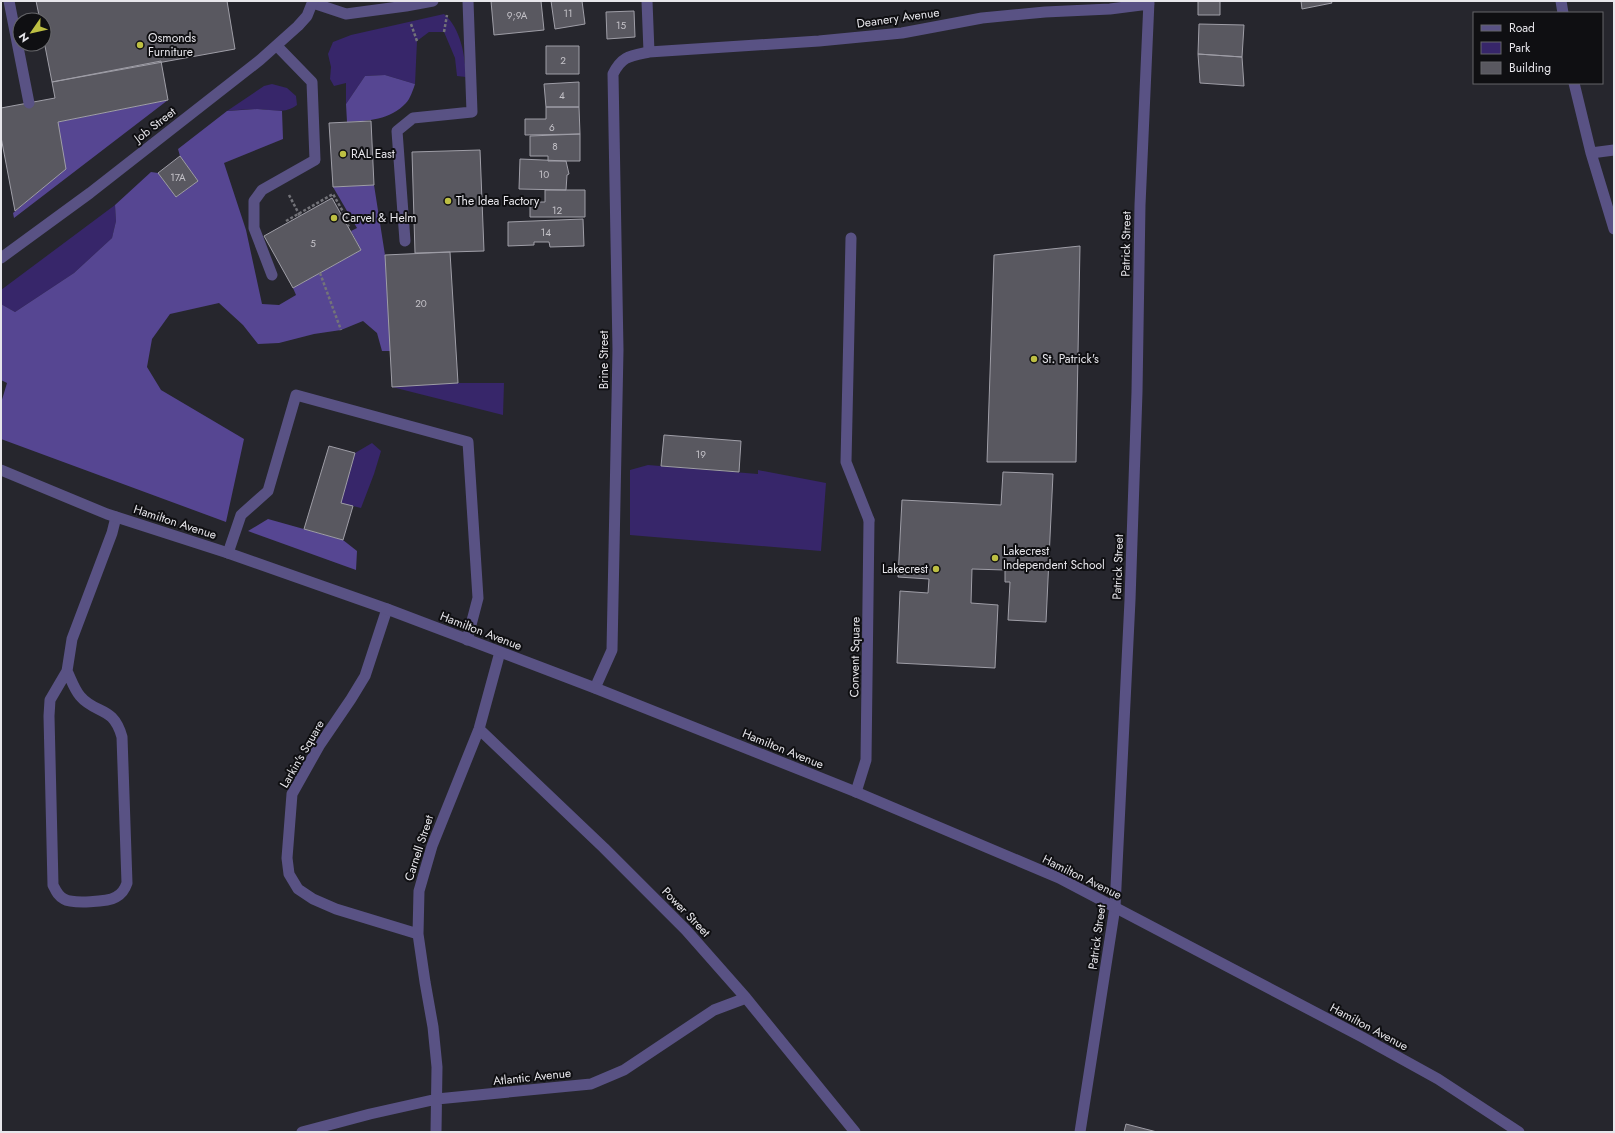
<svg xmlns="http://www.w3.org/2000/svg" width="1615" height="1133" viewBox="0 0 1615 1133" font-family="Jost,sans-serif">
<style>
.green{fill:#37266a}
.forest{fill:#564692}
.building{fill:#595860;stroke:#9f9ea7}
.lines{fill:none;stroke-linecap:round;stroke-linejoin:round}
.path{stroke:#737379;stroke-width:2.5;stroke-dasharray:3 2;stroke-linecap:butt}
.service{stroke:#595284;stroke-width:11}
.minor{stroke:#595284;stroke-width:11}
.tertiary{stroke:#595284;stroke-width:11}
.poi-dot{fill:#bdbf43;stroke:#0f0f12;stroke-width:1.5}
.labels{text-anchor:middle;stroke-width:4;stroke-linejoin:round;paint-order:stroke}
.number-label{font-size:10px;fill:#c4c2c8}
.street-label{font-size:12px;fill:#e7e6eb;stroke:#0f0f12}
.poi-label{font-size:12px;fill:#e7e6eb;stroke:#0f0f12;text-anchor:start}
</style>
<rect width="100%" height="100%" fill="#26262d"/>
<path class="green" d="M444,14C461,29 465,55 466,77L457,76L455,58L444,32H429L417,41L415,84L385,75L365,76L346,104V83L334,86L330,79L331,67L328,54L333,42L351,35Z
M272,84L287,88L296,96L297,105C284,115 271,109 257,109C247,109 237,110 227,111L264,86Z
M115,205L116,221L112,238L74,273L15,312L1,304V290Z
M458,383H504L503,415L392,387Z
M372,443L381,451L374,474L361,508L341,503L355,453Z
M648,465L758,474V470L826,483L821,551L630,535V470Z"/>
<path class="forest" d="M385,75L415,84C413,90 410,99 406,103C390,120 368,121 347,122L346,104L365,76Z
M168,100L14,218L13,213L65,169L58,122Z
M257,109L282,111L283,139L224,163L246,230L262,304L279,305L296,295L293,288L361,250L351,231L357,228L333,187L374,185L385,255L391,351H382L377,333L363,321L341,330L314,334L279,343L258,344L243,325L219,303L170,314L152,339L147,367L161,390L244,439L226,522L1,439V403L7,383L1,380V304L15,312L74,273L112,238L116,221L115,205L151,172L158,173L176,197L198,181L180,156L178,149L227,111Z
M268,519L343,540L357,551L356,570L248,531Z"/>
<path class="building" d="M36,1H227L235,49L52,82L44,41V20H40Z
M491,1H541L544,30L494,35Z
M551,1H582L585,24L555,29Z
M1198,1H1220V15H1198Z
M1301,1H1331L1332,3L1302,9Z
M634,11L635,37L607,39L606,12Z
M1199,24L1244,25L1242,57L1198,54Z
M546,46H579V74H546Z
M1198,54L1242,57L1244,86L1200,83Z
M161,61L168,100L58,122L66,169L15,211L1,137V108L55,98L52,82Z
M579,82V107H546L544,84Z
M546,107H579L580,134L525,135V119H546Z
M371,121L374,185L333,187L329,123Z
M580,134V161H548V156H530V136Z
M480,150L484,251L415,253L412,152Z
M180,156L198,181L176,197L158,173Z
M520,159L566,161L569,174L567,175L566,190L519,189Z
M545,190H585V217H530V202H545Z
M332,198L361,250L293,288L264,236Z
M583,219L584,246L550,247L549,242H534V245L508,246V222Z
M1080,246L1076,462H987L994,255Z
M450,252L458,383L392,387L385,255Z
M664,435L741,441L739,472L661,466Z
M329,446L355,453L341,503L353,506L343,540L304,529Z
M1003,472L1053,474L1046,622L1008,620L1010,582H1005V570L972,569L971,603L998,605L995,668L897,663L900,591L928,593L929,579L898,577L902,500L1001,505Z
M1126,1124L1157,1132H1124Z"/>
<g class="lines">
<path class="path" d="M411,24L417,41
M444,32L447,15
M289,195L300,216
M286,221L333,194L350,224L348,226
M320,273L341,330"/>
<path class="service" d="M9,1L29,103
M851,238L846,462L869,520
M405,241L397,131L413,118L472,112L468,1
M272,275L254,228V201L262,190L315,160L312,82L277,46
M228,553L241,515L268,491L296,395L468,442L478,598L467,640
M67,671C71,679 74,689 80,696C96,715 113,705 122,737L127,883C125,889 122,894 116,897C108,902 72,904 64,899C58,896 56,891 53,885L49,716L50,700L67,671L72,639L112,533L116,517"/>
<path class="minor" d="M647,1L649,52
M1561,1L1563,13
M313,3L346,14L406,6L433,1
M1574,83L1591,153L1614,229
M1591,153L1614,150
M387,609L365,676L351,699L319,746L292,794L287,858L289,874L298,889L313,899L336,909L418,934
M595,688L612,650L618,350L613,74C622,56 630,56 649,52L819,41L902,33L982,18L1045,12L1110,9L1149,4
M479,729L604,848L686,930L746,998L855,1132
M856,792L866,760L869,520
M302,1132L370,1114L437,1099L591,1084L624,1070L714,1010L746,998
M436,1132L437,1067L433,1027L425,982L418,934L419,891L432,846L479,729L500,652
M1080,1132L1115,907L1130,600L1137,392L1140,205L1149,1"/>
<path class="tertiary" d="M1,258L90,193L260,60L298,26L307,16L313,1
M1,470L107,514L228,553L387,609L595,688L856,792L1059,878L1362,1037L1438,1079L1519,1132"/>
</g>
<g class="poi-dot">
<circle cx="140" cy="45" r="4"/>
<circle cx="343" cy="154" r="4"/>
<circle cx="448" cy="201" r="4"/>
<circle cx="334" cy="218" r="4"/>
<circle cx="1034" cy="359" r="4"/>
<circle cx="995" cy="558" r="4"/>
<circle cx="936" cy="569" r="4"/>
</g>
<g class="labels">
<g class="number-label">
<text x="568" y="17">11</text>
<text x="517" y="19">9;9A</text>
<text x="621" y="29">15</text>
<text x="563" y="64">2</text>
<text x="562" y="99">4</text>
<text x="552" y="131">6</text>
<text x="555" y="150">8</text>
<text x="544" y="178">10</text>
<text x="178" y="181">17A</text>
<text x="557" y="214">12</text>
<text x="546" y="236">14</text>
<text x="313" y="247">5</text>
<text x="421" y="307">20</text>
<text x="701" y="458">19</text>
</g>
<g class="street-label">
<text transform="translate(898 18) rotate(-8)" y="4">Deanery Avenue</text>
<text transform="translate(155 125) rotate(-38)" y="4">Job Street</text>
<text transform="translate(1126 244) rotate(-89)" y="4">Patrick Street</text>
<text transform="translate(604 360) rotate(-90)" y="4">Brine Street</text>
<text transform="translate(175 522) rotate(18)" y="4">Hamilton Avenue</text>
<text transform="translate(1118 567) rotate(-88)" y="4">Patrick Street</text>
<text transform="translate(481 631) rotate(21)" y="4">Hamilton Avenue</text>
<text transform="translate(855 657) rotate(-89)" y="4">Convent Square</text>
<text transform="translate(783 749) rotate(22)" y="4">Hamilton Avenue</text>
<text transform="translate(302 754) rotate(-60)" y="4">Larkin's Square</text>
<text transform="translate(419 848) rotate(-72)" y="4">Carnell Street</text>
<text transform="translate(1082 877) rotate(26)" y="4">Hamilton Avenue</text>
<text transform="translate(686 912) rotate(46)" y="4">Power Street</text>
<text transform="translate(1097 937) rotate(-82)" y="4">Patrick Street</text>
<text transform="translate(1369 1027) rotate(28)" y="4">Hamilton Avenue</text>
<text transform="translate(532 1077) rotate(-6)" y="4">Atlantic Avenue</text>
</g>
<g class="poi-label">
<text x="148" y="42">Osmonds<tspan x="148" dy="14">Furniture</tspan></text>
<text x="351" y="158">RAL East</text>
<text x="456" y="205">The Idea Factory</text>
<text x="342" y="222">Carvel &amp; Helm</text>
<text x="1042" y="363">St. Patrick's</text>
<text x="1003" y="555">Lakecrest<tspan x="1003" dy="14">Independent School</tspan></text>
<text x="928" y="573" text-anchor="end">Lakecrest</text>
</g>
</g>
<rect width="1615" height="1133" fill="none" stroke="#e7e6eb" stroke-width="4"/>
<rect x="1473" y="12" width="130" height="72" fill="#0f0f12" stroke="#656569"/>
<rect x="1481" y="25" width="20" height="6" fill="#595284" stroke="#656569"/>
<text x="1509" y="32" font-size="12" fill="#e7e6eb">Road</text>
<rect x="1481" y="42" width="20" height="12" fill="#37266a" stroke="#656569"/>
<text x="1509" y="52" font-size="12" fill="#e7e6eb">Park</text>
<rect x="1481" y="62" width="20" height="12" fill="#595860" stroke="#656569"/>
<text x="1509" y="72" font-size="12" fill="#e7e6eb">Building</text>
<g transform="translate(32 32) rotate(236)"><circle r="19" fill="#0f0f12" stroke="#656569"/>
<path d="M0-3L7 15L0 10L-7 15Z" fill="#bdbf43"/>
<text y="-6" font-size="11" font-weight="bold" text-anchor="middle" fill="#e7e6eb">N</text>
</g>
</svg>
